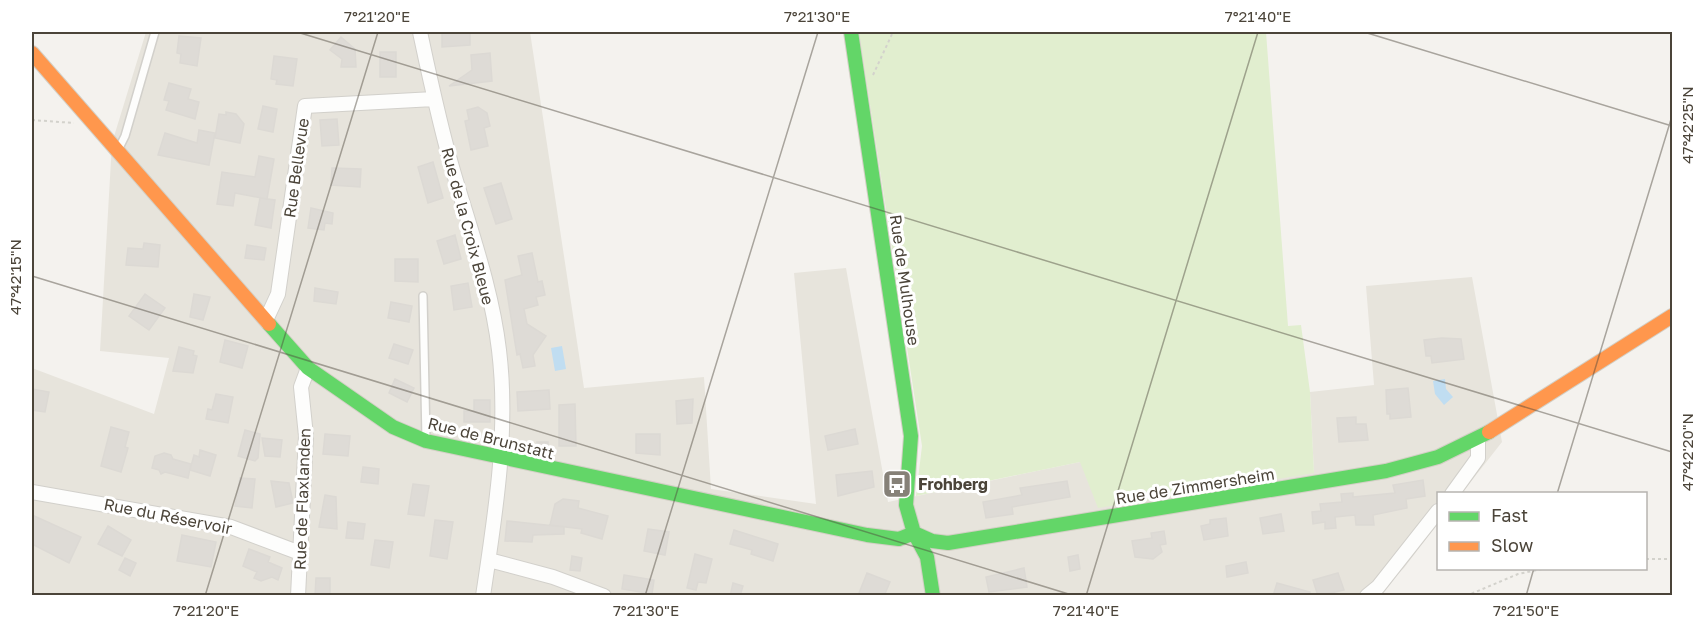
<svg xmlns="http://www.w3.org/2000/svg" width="1704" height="627" viewBox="0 0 1704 627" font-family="'Golos Text',sans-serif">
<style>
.residential{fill:#e7e4dc}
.green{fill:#e1eecf}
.water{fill:#c0ddf1}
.building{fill:#dedbd6;stroke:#dcd9d4;stroke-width:1.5}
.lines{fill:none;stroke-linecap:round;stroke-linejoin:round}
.lane-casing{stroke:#d2d0cb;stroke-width:10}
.street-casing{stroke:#d2d0cb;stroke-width:16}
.fast-casing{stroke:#d3cfc5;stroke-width:16}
.slow-casing{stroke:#d3cfc5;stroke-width:16}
.path{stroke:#d3d2cc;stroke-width:2;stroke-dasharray:3 3;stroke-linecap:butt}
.lane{stroke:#fdfdfc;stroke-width:7}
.street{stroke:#fdfdfc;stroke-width:14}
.fast{stroke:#63d668;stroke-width:14}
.slow{stroke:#ff974d;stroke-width:14}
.ticks{fill:none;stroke:#4b4439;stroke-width:1.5;stroke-opacity:0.45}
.labels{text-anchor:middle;stroke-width:6;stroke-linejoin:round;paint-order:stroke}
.street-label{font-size:16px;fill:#4b4439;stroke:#fff}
.poi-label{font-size:16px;font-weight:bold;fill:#4b4439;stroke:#fff;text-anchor:start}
.neatline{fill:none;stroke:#4b4439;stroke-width:2}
.ticks-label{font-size:15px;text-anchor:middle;fill:#4b4439}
</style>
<rect width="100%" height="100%" fill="#f4f2ee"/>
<path class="residential" d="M146,32H530L584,388L704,377L711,489L816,504L794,273L846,268L888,502L1080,462L1314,473L1310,392L1374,385L1366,286L1472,277L1502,442L1462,493L1438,494V523L1404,568L1374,595H36L32,593V368L154,414L169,358L100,351L112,143Z"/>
<path class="green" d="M859,32H1266L1288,326L1301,325L1310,392L1314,473L1098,508L1080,462L916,496L922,446Z"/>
<path class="water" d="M562,346L566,369L555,371L551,348Z
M1445,379L1446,389L1453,397L1444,405L1435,394L1433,381Z"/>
<path class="building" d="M442,32H470V45L442,47Z
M179,36L201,38L197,66L180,63L181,54L177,53Z
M341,37L355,49L356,67H341L342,59L330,50Z
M380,52H396V77H380Z
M490,53L492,81L449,86L472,70L471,55Z
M274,56L297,59L293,86L276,84L277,80L271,79Z
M169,83L191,89L188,99L199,102L195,119L166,110L169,101L164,100Z
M263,106L277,109L273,132L258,129Z
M478,107L487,113L490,126L484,128L488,146L471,150L465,121L469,120L467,110Z
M226,112L236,114L244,124L240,143L215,138L219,114L226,115Z
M337,119L339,145L322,146L320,120Z
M199,130L215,133L209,165L158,155L165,133L197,143Z
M259,156L274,159L267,199L235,193L233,206L217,204L222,172L255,177Z
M433,162L443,198L428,203L418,167Z
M332,168L361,169L360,187L331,185Z
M501,183L512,219L496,224L484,188Z
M260,198L275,200L271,228L255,225Z
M311,208L333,213L332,224L325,223L324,230L308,228Z
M455,235L461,259L444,264L437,241Z
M144,243L160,245L158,267L126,265L128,248L143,249Z
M247,245L266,248L264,260L245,258Z
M532,253L538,282L542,281L545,295L536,297L538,305L524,309L527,324L546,336L533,355L535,366L523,368L520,354L517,355L516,349L505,280L522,275L518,256Z
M395,259H418V282L395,281Z
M468,283L472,307L454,310L451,286Z
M315,288L338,292L336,304L314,301Z
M145,294L165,308L149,330L129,316Z
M194,294L210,297L203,320L190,317Z
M391,302L412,306L409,322L388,318Z
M1442,338L1461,339L1464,359L1432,363L1431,356H1426L1424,340Z
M225,340L248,346L242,368L220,362Z
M394,344L413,350L408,364L389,358Z
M179,347L194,351L193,355L197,356L193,373L173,371Z
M395,379L414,388L407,402L389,393Z
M1408,388L1411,417L1390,419V414H1387L1386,390Z
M32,389L49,392L45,412L32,410Z
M549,390L550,409L518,411L517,392Z
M216,394L233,397L228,423L206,419L208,409L212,410Z
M693,399L692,423L677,424L676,401Z
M474,400H490V422H464V411H474Z
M575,404L576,446H559V405Z
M1356,417V424H1366L1368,440L1339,442L1337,418Z
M111,427L129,432L125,447L128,448L121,472L101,466Z
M855,429L858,444L828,450L825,436Z
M245,430L260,434L258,458L255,461L238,456Z
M325,434L350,436L348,456L323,454Z
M636,434H660V455L636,453Z
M262,438L282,440L280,457L265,456Z
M537,442H548V454H536Z
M200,450L216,455L210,476L190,470L194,455L199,457Z
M164,453L171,455L173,459L191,464L188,478L165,472L161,474L159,470L152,468L155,456Z
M363,467L379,469L378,484L361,482Z
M872,471L874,487L838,496L836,475Z
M240,478L255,479L252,508L235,506Z
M1423,480L1425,496L1406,499L1407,508L1373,515L1374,525H1356L1355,515L1335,517L1336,528L1325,529V522L1313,524L1312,512L1321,511L1320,504L1342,502L1341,494L1353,493V497L1395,493L1393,485Z
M271,481L289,483L293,503L276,507Z
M1067,481L1070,497L1012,507L1013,514L986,518L983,502L1022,495L1020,488Z
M413,484L429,486L424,516L408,514Z
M325,495L336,497L337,529L319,527Z
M563,499L579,501L578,508L608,516L602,539L581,533L582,529L550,525L555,504Z
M1281,514L1284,531L1263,534L1260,518Z
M32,515L81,537L69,563L32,544Z
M1226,518L1228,536L1204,540L1201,526L1210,524V520Z
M435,520L453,522L447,559L430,556Z
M507,521L564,527V534L533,535L532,542L505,541Z
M348,522L365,524L363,539L346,538Z
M108,526L131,540L122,556L98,544Z
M648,529L669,532L665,555L644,551Z
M734,530L778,544L773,561L751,554L752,550L730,544Z
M1164,531L1166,544L1160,545L1162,552L1153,559L1135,557L1132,541L1152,538L1151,533Z
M182,535L216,542L211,567L177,561Z
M375,540L393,542L389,568L371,565Z
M249,549L270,557L268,562L282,568L278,580L272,577L261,581L254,578L257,572L243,566Z
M695,554L712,559L706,583L698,582L696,590L687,588Z
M1078,555L1080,569L1070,571L1068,557Z
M572,556L582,558L580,571L570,570Z
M125,558L136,563L130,576L119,570Z
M1246,562L1248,573L1227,577L1226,566Z
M1024,568L1027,587L989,592L986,577Z
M867,573L890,582L884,596L859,593Z
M1338,573L1344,590L1318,596L1313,580Z
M624,575L654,580L652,594L622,589Z
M316,578H330V596H315Z
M733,583L743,586L740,596H730Z
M1277,583L1310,592V596H1273Z"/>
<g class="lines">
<g class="lane-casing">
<path id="lane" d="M118,150L125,136L155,32
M423,296L426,440"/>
</g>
<g class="street-casing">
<path id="street" d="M420,32C430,79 440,127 454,174C471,232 492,290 499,350C509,431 495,516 483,596
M266,320L278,294L305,106L434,99
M32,492L231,527L300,553
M1452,494L1478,458V439
M489,560L553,577L604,596
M298,596L306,436L301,387L308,368
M1367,596L1378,587L1438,511"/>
</g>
<g class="fast-casing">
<path id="fast" d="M851,32L911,436L906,505L914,533L927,557L933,596
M269,324L308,368L393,427L426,441L867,535L899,539L914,533
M914,533L932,541L948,543L1386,471L1438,457L1489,432"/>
</g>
<g class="slow-casing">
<path id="slow" d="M32,53L269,324
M1489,432L1672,316"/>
</g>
<path class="path" d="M873,75L893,32
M32,120L74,123
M1646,559H1672
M1466,596L1518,574L1547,568"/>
<use href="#lane" class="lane"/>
<use href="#street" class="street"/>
<use href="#fast" class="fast"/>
<use href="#slow" class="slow"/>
</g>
<path class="ticks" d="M297,32L1672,452M1364,32L1672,126M32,276L1075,596M1557,494L1672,116M205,596L378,32M645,596L818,32M1086,596L1258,32M1526,596L1534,568"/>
<defs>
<g id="bus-square" transform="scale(1.5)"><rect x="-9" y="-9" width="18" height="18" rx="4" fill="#868178" stroke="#fff"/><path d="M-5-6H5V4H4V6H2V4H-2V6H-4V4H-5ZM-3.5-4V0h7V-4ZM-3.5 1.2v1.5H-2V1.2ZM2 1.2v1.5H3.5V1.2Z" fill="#fff"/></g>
</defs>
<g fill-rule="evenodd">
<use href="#bus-square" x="897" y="484"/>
</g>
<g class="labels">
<g class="street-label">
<text transform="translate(296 168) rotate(-82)" y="6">Rue Bellevue</text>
<text transform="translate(468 226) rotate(75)" y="6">Rue de la Croix Bleue</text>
<text transform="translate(905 280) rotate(82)" y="6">Rue de Mulhouse</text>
<text transform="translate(491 438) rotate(14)" y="6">Rue de Brunstatt</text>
<text transform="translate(1195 486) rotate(-9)" y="6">Rue de Zimmersheim</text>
<text transform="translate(302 499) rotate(-88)" y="6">Rue de Flaxlanden</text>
<text transform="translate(168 516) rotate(11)" y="6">Rue du Réservoir</text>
</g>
<g class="poi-label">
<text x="918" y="490">Frohberg</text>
</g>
</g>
<rect width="1704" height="627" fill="none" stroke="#ffffff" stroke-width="66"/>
<rect x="1437" y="492" width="210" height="78" fill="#ffffff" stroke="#b7b4b0" stroke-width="1.5"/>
<rect x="1449" y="512" width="30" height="9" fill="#63d668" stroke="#b7b4b0" stroke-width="1.5"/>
<text x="1491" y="522" font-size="18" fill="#4b4439">Fast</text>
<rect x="1449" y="542" width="30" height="9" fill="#ff974d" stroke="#b7b4b0" stroke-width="1.5"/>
<text x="1491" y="552" font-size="18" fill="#4b4439">Slow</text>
<rect x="33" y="33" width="1638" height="561" class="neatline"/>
<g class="ticks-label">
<text x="377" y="22">7°21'20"E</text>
<text x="817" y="22">7°21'30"E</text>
<text x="1258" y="22">7°21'40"E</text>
<text transform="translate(1688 125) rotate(-90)" y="5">47°42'25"N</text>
<text transform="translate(16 277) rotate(-90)" y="5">47°42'15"N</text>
<text transform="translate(1688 452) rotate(-90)" y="5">47°42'20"N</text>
<text x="206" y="616">7°21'20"E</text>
<text x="646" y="616">7°21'30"E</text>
<text x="1086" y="616">7°21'40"E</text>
<text x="1526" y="616">7°21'50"E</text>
</g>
</svg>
